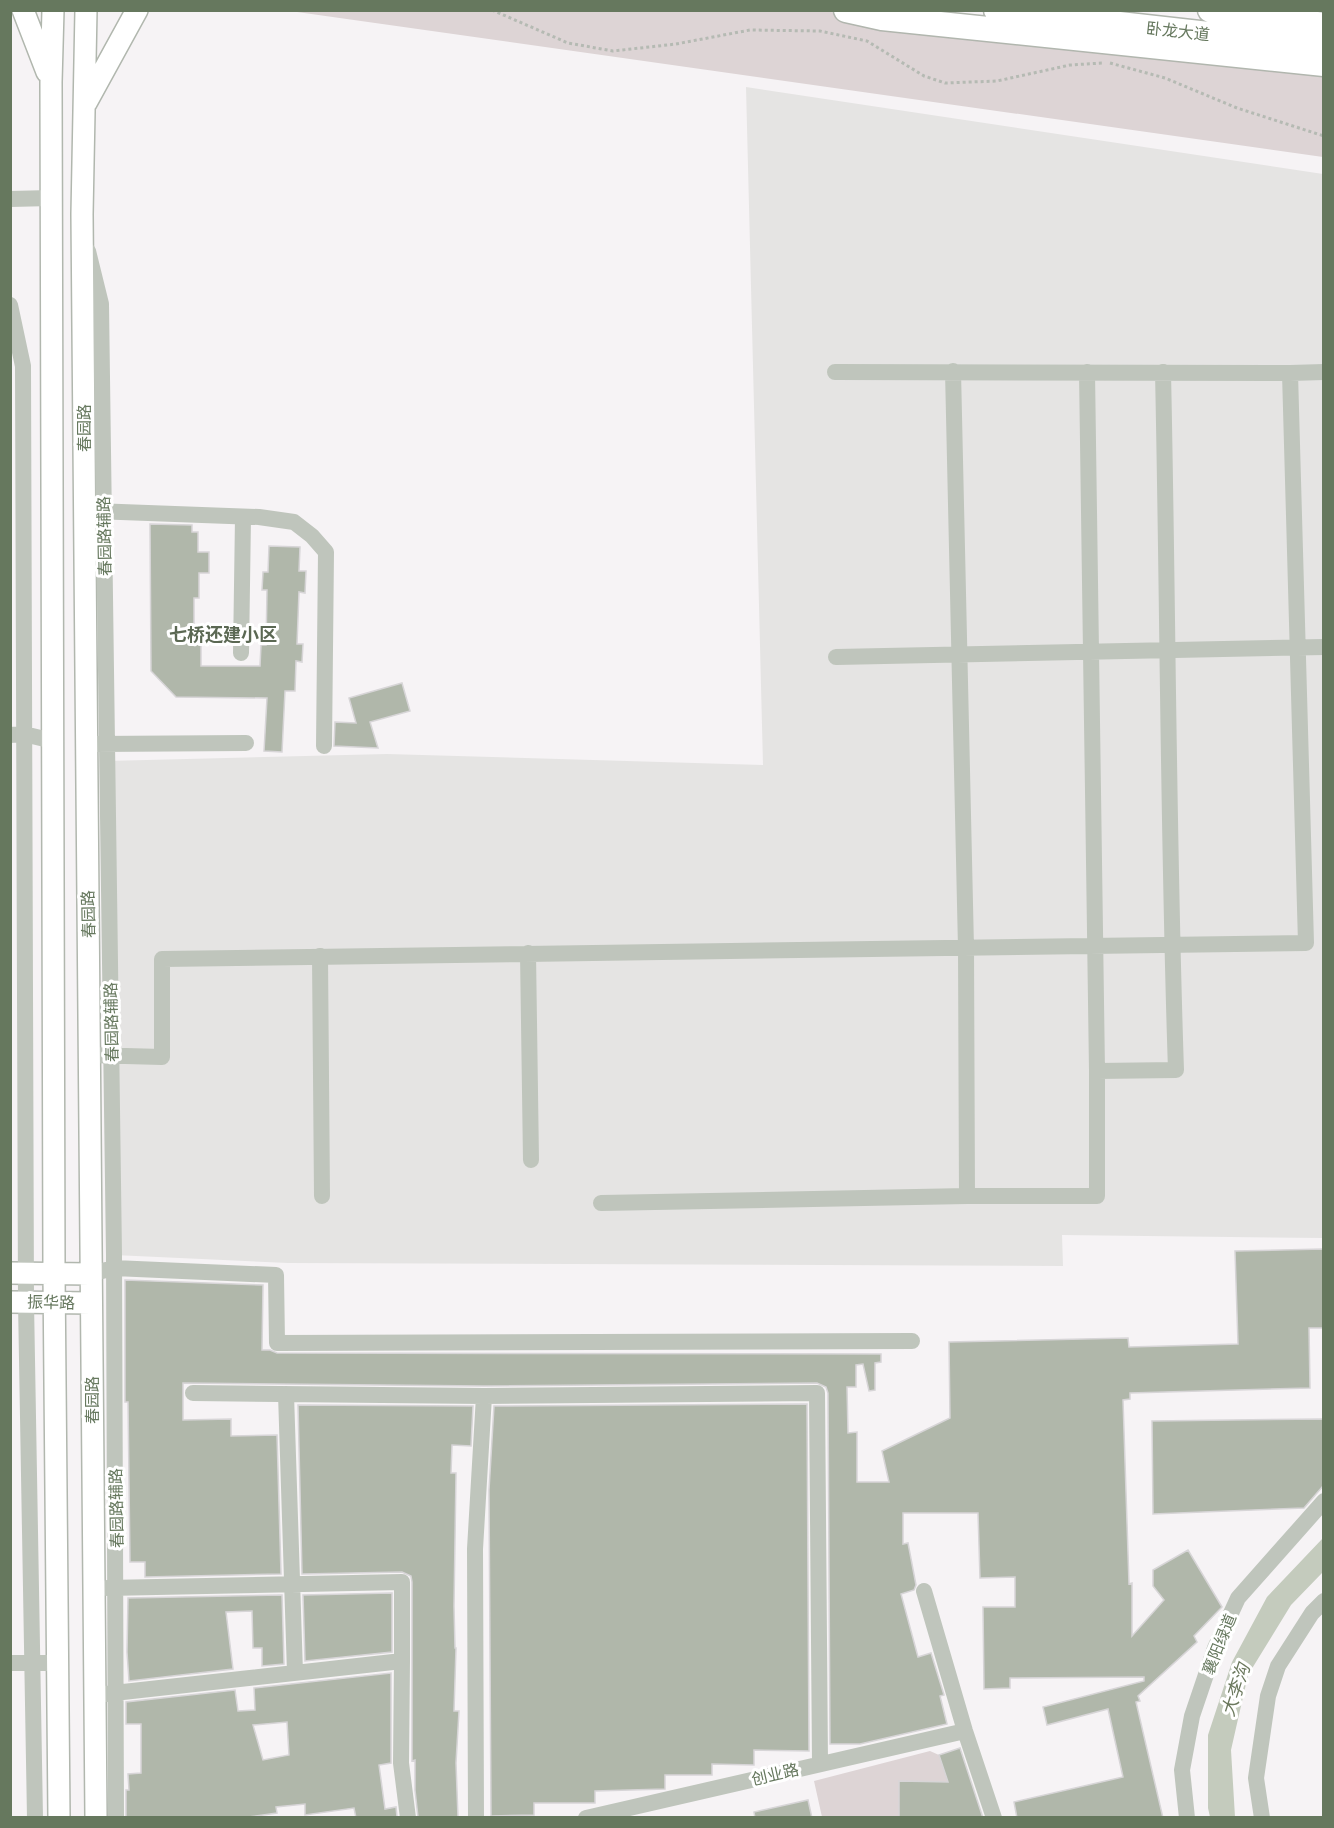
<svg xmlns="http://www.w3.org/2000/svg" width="1334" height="1828" viewBox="0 0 1334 1828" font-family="Arial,'Noto Sans SC',sans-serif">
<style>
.built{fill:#e5e4e3}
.green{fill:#ddd4d5}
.water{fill:#c4cbbd}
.building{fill:#b0b7aa;stroke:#d7d5d7;stroke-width:1.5;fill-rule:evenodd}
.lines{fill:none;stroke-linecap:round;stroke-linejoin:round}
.major-casing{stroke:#b1b7ae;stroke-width:24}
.highway-casing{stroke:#b1b6ae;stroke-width:27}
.path{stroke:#b5bab3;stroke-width:3;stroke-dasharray:3 3;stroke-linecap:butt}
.minor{stroke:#bfc5bc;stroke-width:16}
.major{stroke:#fff;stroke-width:21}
.highway{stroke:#fff;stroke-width:24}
.labels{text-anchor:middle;stroke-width:6;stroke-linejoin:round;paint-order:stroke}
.street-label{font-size:16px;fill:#66785e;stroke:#fff}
.neighbourhood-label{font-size:18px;font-weight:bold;fill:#5b6853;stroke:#fff}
.water-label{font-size:18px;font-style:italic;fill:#6b785d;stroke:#fff}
</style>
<rect width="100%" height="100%" fill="#f6f3f5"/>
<path class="built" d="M746,87L1323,174V1238L1062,1235L1063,1266L288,1263L114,1255L107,761L387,754L763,765Z"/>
<path class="green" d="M814,10L1323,71V157L290,11Z
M930,1751L939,1755L960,1817H822L814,1781Z"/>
<path class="water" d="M1323,1538V1572L1291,1605L1248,1675L1231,1750L1235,1817H1210L1208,1808V1735L1232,1662L1267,1597Z"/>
<path class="building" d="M150,524L192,525V532H198V552H209V573H199V598H194V629H201V666H260L261,645H266L267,590H262L263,572H268L269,546L300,547L299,571H306L305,593L299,592L297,644H303L302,662L296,661L295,691H285L282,752L264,751L267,698L176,697L151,671Z
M402,683L410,711L370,722L378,748L334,746L335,722L356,723L349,698Z
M1323,1249V1328H1309L1310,1388L1130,1393V1399L1123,1400L1129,1584L1132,1583V1636L1164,1600L1153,1586V1570L1188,1550L1222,1607L1194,1636L1197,1642L1138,1696L1140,1701L1136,1702L1163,1818H1017L1014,1802L1123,1777L1108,1709L1047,1725L1043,1707L1144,1681V1677L1010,1678V1688L984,1689L983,1607H1015V1577L980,1578L978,1513H903V1544L908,1543L916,1585L914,1590L901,1594L918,1657L931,1653L944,1695L940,1696L947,1724L860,1744H830L828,1393L826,1387L817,1383L484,1386L183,1383V1420L231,1419V1436L277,1435L281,1574L145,1577V1562H130L128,1402H125V1280L263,1285L262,1350H270L277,1353L881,1354V1362L875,1363V1390L869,1391L863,1364L856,1365V1387H847L848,1433L857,1432V1482H889L882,1451L950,1418L949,1342L1128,1338L1129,1347L1238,1344L1235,1251Z
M807,1404L809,1751L754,1750V1765L712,1764V1775H665V1789L595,1791V1803H534V1815L491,1816L489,1490L494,1406Z
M298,1405L473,1406L471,1446L452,1445L451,1473H456L454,1606L455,1648H456L454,1711H459L456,1763L458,1818L418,1817L415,1790V1760L412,1761V1582L411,1576L402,1572L302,1574Z
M1323,1419V1486L1304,1508L1153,1514L1152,1421Z
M392,1593V1652L305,1661L303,1595Z
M282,1595L284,1664L262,1666V1648H253L252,1611L226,1612L233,1669L129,1681L127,1652L128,1598Z
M391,1673V1763L379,1765L385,1809L396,1807L397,1817L356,1818L354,1808L305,1815V1804L276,1807L277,1813L241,1818H126V1790H129L128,1774L141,1773V1724H126V1702L235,1690L238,1711L255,1710L254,1688ZM287,1722L289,1755L263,1760L253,1725Z
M960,1748L983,1818H899V1781L948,1782L939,1755Z
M808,1800L812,1818H755L754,1812Z"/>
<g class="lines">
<g class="major-casing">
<path id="major" d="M23,10L47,72
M53,10L51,82L54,1273L59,1818
M86,10L82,214L96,1818
M86,103L137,10
M10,1273L90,1274
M10,1302L91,1303"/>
</g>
<g class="highway-casing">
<path id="highway" d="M846,10L882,18L1324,64
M996,10L1324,47
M1210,10L1324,25"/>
</g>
<path class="path" d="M492,10L568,43L613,51L676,44L750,30L820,31L867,41L924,76L945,83L997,81L1070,65L1103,63
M1110,63L1165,78L1237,108L1324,136"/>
<path class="minor" d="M10,199L51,198
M88,251L101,304L114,1255L116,1818
M10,305L23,366L26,1302L35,1818
M953,371L966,948L967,1196
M1087,372L1097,1071
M1290,373L1324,372
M94,511L259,517L294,522L312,536L326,552L324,746
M241,653L243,517
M836,657L1324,647
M10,735L24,734L53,741
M96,744L246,743
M528,953L531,1160
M320,956L322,1196
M89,1055L162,1057V959L1306,943L1290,373L835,372
M601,1203L967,1196H1097V1071L1176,1070C1168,838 1168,605 1163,372
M90,1274L114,1268L276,1275L277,1343L912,1341
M193,1393L484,1396L817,1393L820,1764
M286,1394L295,1673
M924,1591L965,1731L994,1818
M402,1661L401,1763L408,1818
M10,1663H58
M105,1694L402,1661V1582L107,1588
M476,1818L475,1549L484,1396
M586,1818L965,1731
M1187,1818L1182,1770L1192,1716L1215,1648L1238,1598L1324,1501
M1262,1818L1256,1778L1268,1696L1278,1666L1312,1613L1324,1601"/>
<use href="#major" class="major"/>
<use href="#highway" class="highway"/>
</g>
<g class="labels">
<g class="street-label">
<text transform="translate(1178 31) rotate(6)" y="6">卧龙大道</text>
<text transform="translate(84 428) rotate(-90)" y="6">春园路</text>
<text transform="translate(104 536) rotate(-91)" y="6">春园路辅路</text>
<text transform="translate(88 914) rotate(-91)" y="6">春园路</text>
<text transform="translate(111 1022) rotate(-91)" y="6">春园路辅路</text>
<text transform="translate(51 1302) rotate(1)" y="6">振华路</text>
<text transform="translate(92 1400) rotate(-90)" y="6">春园路</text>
<text transform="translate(116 1508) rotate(-91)" y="6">春园路辅路</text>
<text transform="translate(1219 1644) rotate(-68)" y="6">襄阳绿道</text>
<text transform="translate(775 1774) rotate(-13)" y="6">创业路</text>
</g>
<g class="neighbourhood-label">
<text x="223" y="641">七桥还建小区</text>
</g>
<g class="water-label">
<text transform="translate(1236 1690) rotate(-72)" y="6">大李沟</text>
</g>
</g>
<rect width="1334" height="1828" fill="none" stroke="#66785e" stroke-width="24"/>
</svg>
